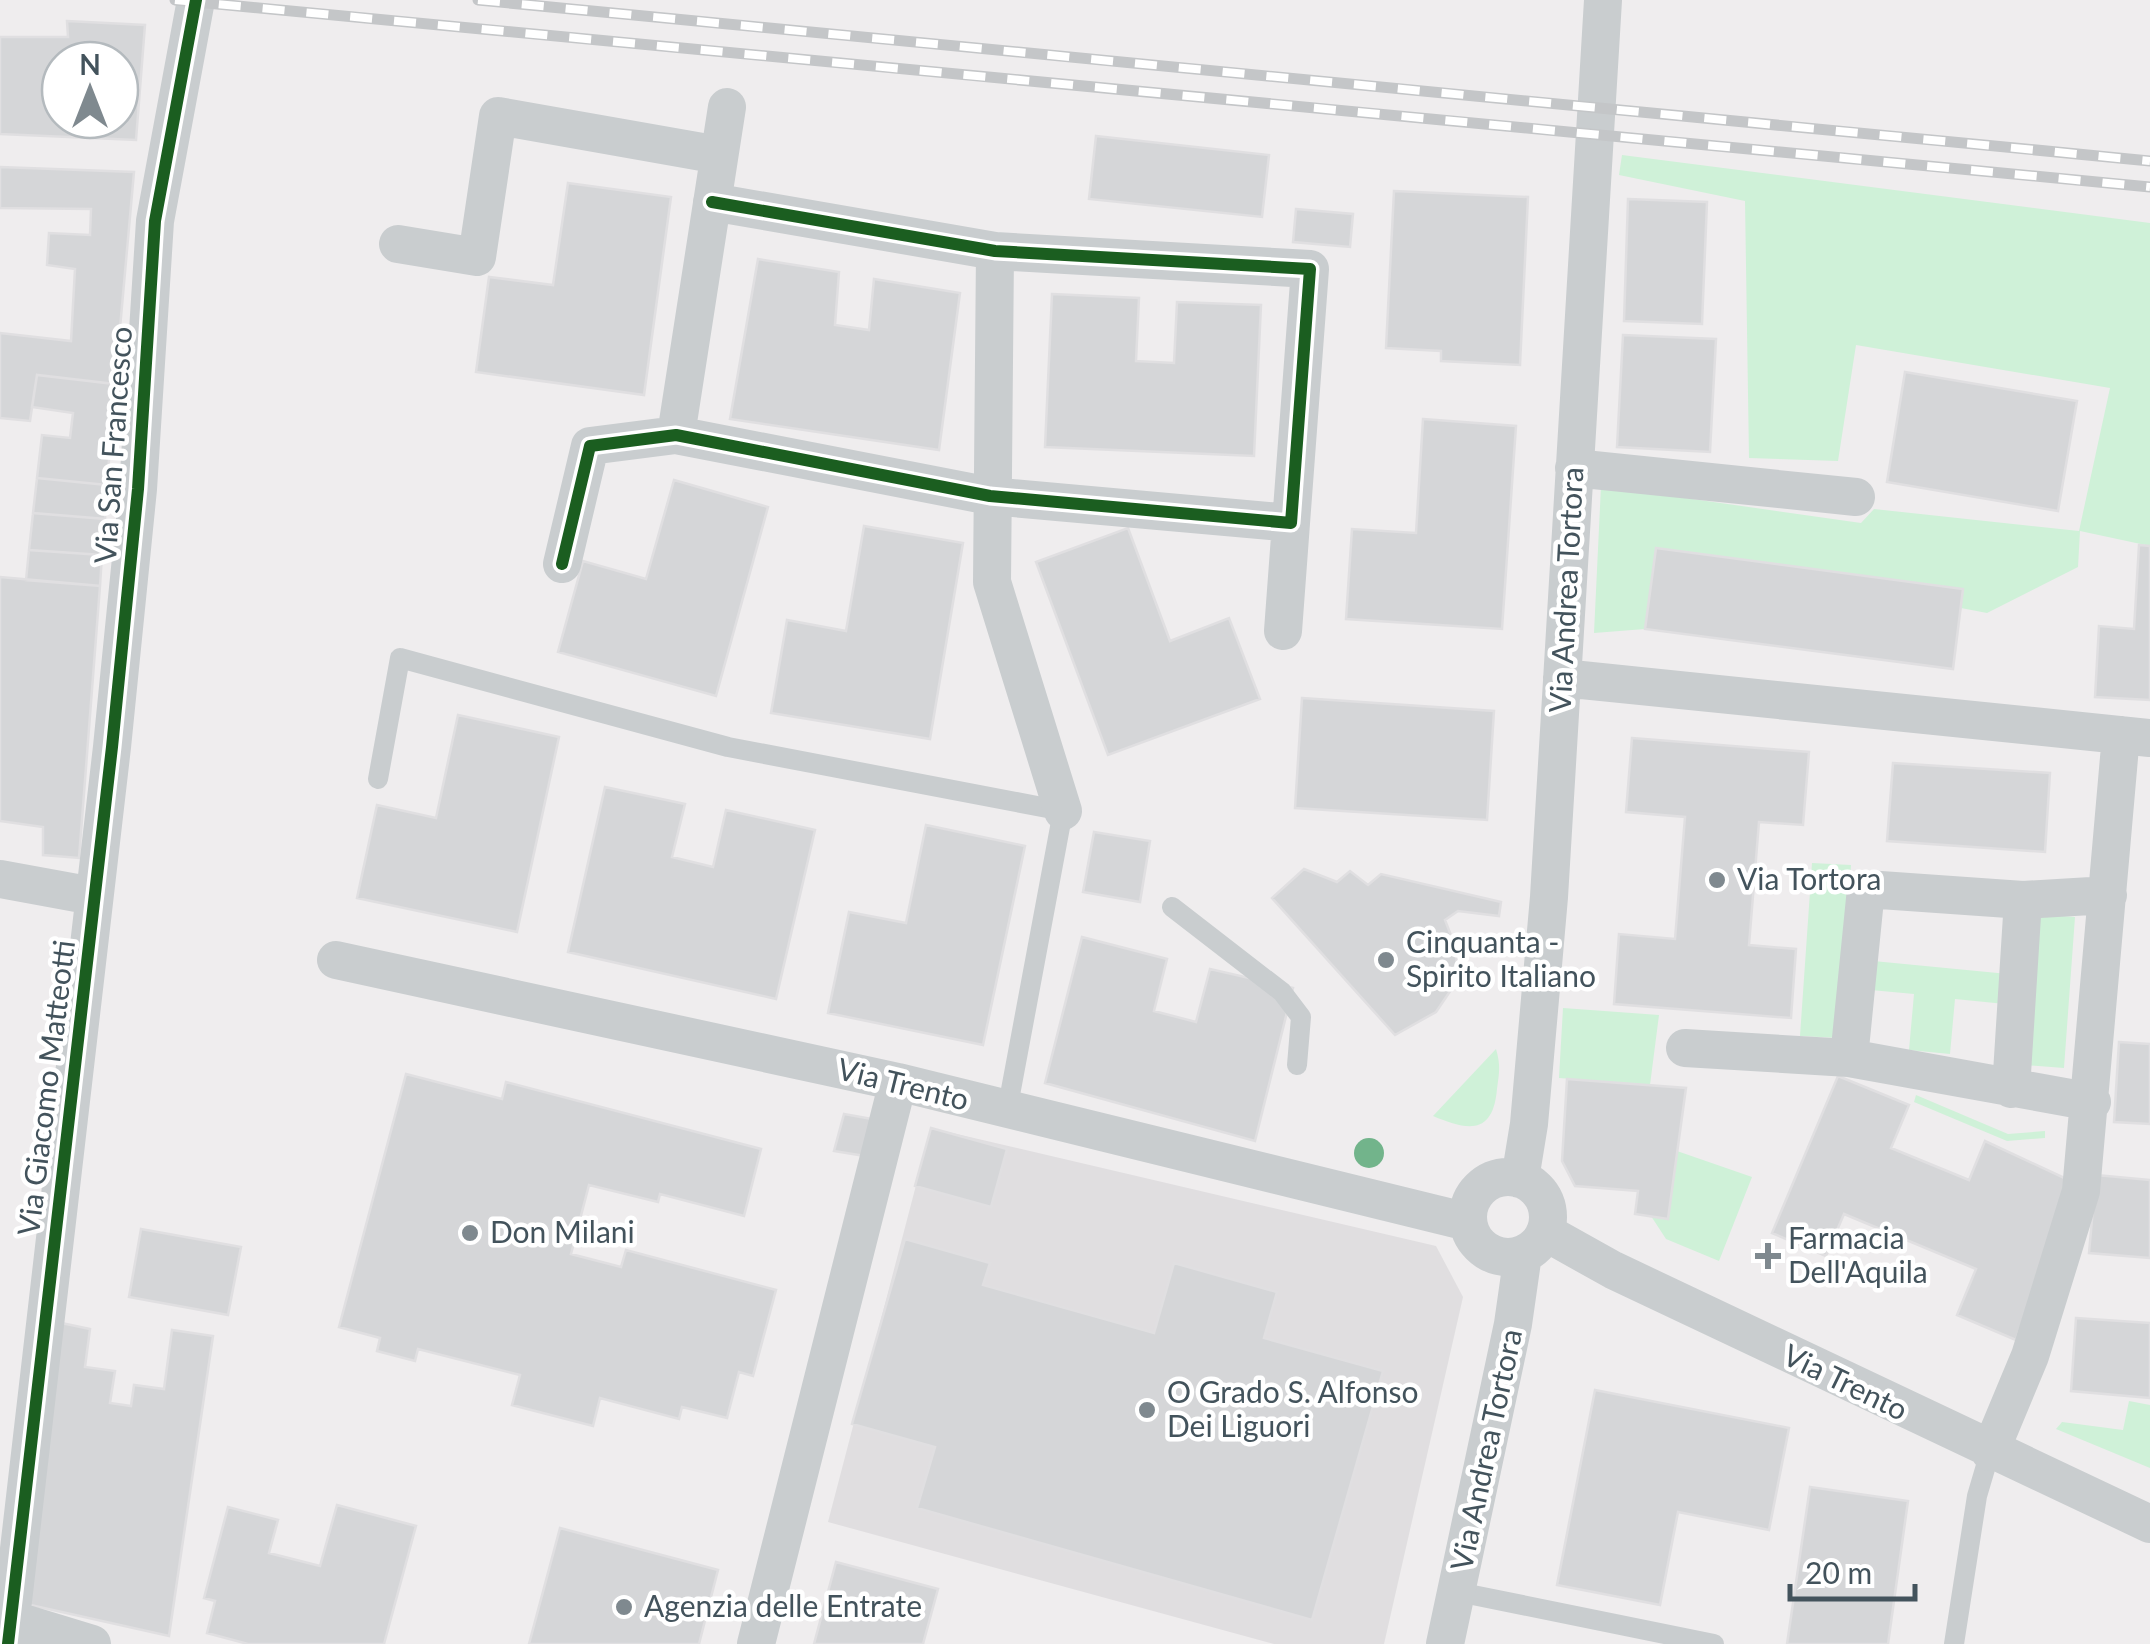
<svg xmlns="http://www.w3.org/2000/svg" width="2150" height="1644" viewBox="0 0 2150 1644" font-family="Lato,sans-serif">
<style>
.education{fill:#e0dee0}
.green{fill:#cff1d8}
.building{fill:#d5d6d8;stroke:#e0dfe1;stroke-width:2.5;fill-rule:evenodd}
.lines{fill:none;stroke-linecap:round;stroke-linejoin:round}
.lane{stroke:#c9cdcf;stroke-width:20}
.street{stroke:#c9cdcf;stroke-width:38}
.rail-casing{stroke:#c4c6c8;stroke-width:11}
.rail{stroke:#fff;stroke-width:8;stroke-dasharray:22;stroke-linecap:butt}
.cycleway-casing{stroke:#fff;stroke-width:19}
.cycleway{stroke:#1b5e20;stroke-width:12}
.tree{fill:#72b48b}
.poi-dot{fill:#7f898f;stroke:#fff;stroke-width:4}
.labels{text-anchor:middle;stroke-width:9;stroke-linejoin:round;paint-order:stroke}
.street-label{font-size:30px;fill:#43535c;stroke:#fff}
.poi-label{font-size:30px;fill:#43535c;stroke:#fff;text-anchor:start}
</style>
<rect width="100%" height="100%" fill="#efedee"/>
<path class="education" d="M931,1128L1436,1246L1463,1297L1384,1644H1274L828,1522Z"/>
<path class="green" d="M1622,155L2150,223V546L2080,531L2078,567L1987,613L1961,608L1963,589L1656,548L1645,629L1594,633L1601,486L1861,523L1874,509L2079,531L2110,388L1856,345L1838,461L1749,458L1745,201L1619,175Z
M1812,863L1851,865L1840,1038L1800,1036Z
M2037,914L2075,917L2064,1068L2024,1065Z
M1863,960L2008,974L2005,1004L1955,999L1950,1054L1909,1050L1914,994L1860,989Z
M1563,1008L1659,1015L1650,1085L1559,1078Z
M1496,1049C1501,1066 1499,1073 1497,1089C1493,1135 1468,1131 1433,1116Z
M1916,1095L2008,1134L2045,1131V1138L2007,1141L1914,1102Z
M1677,1151L1752,1177L1719,1261L1666,1239L1651,1216L1668,1218Z
M2129,1401L2150,1405V1468L2056,1429L2062,1422L2123,1430Z"/>
<path class="building" d="M67,21L145,25L136,140L0,134V37H68ZM60,60H120V120H60Z
M1096,136L1269,155L1262,217L1089,199Z
M0,167L134,172L115,384L37,375L30,421L0,418V333L71,341L75,269L47,265L49,233L90,235L91,209L0,208Z
M568,183L671,197L644,395L476,372L489,277L553,285Z
M1394,191L1528,197L1520,365L1441,361V351L1386,348Z
M1628,199L1707,202L1702,324L1624,321Z
M1296,209L1353,214L1350,247L1293,242Z
M758,259L839,272L835,325L869,330L874,279L960,293L939,450L730,419Z
M1052,294L1139,298L1136,361L1174,363L1177,302L1261,305L1254,456L1045,447Z
M1623,335L1716,339L1710,452L1617,447Z
M1905,372L2077,401L2058,511L1887,482Z
M37,375L115,384L107,485L37,478L42,435L70,438L73,413L32,407Z
M1423,419L1516,426L1502,629L1346,619L1352,529L1416,533Z
M37,478L107,485L105,519L33,513Z
M674,480L768,507L716,696L558,652L583,561L646,579Z
M33,513L105,519L102,555L29,550Z
M864,526L963,543L930,739L771,713L787,620L846,631Z
M1128,528L1170,641L1229,618L1260,699L1108,755L1036,562Z
M2139,545L2150,546V700L2095,697L2099,626L2134,629Z
M1656,548L1963,589L1953,669L1645,629Z
M29,550L102,555L100,586L26,580Z
M0,577L100,586L79,858L43,855V827L0,821Z
M1302,698L1494,711L1487,820L1295,808Z
M458,715L559,737L517,932L357,898L377,805L436,818Z
M1632,738L1809,752L1803,825L1759,822L1749,945L1796,949L1791,1018L1614,1004L1619,934L1675,939L1685,817L1626,812Z
M1893,763L2050,773L2045,852L1887,841Z
M605,787L685,804L672,857L713,867L726,810L815,830L776,999L568,952Z
M926,825L1025,846L983,1045L828,1013L849,912L906,923Z
M1094,832L1150,841L1140,902L1083,892Z
M1304,869L1337,882L1350,871L1368,885L1381,874L1501,902L1499,916L1458,911L1445,920L1457,951L1455,984L1436,1012L1395,1035L1272,898Z
M1082,937L1167,959L1154,1011L1196,1022L1210,969L1293,988L1255,1141L1045,1083Z
M2119,1042L2150,1044V1124L2114,1122Z
M406,1074L502,1099L506,1082L761,1149L744,1216L660,1194L658,1202L589,1185L571,1254L621,1267L626,1250L776,1290L753,1376L739,1372L727,1418L682,1407L679,1419L600,1398L593,1426L512,1405L520,1375L418,1349L415,1361L377,1351L380,1338L339,1327Z
M1838,1076L1909,1105L1891,1148L1969,1180L1985,1141L2073,1182L2016,1340L1957,1315L1976,1269L1844,1214L1826,1256L1772,1233Z
M1567,1079L1686,1088L1668,1219L1635,1214L1638,1191L1575,1186L1562,1161Z
M844,1114L872,1119L865,1156L834,1151Z
M931,1128L1007,1149L991,1207L915,1186Z
M2096,1175L2150,1180V1258L2089,1253Z
M141,1229L241,1247L228,1315L129,1297Z
M905,1239L990,1263L983,1285L1154,1333L1174,1263L1277,1292L1264,1338L1383,1371L1312,1620L917,1508L935,1447L852,1424Z
M2076,1318L2150,1323V1398L2071,1391Z
M52,1321L90,1329L85,1367L115,1371L110,1403L131,1406L134,1385L164,1389L172,1330L213,1336L169,1636L26,1604Z
M1595,1390L1789,1428L1769,1530L1678,1512L1660,1605L1557,1585Z
M1810,1487L1908,1501L1888,1644H1787Z
M337,1505L416,1526L384,1644H248L207,1633L215,1601L204,1598L228,1507L278,1520L269,1553L320,1566Z
M560,1528L718,1570L699,1644H529Z
M836,1562L938,1589L923,1644H814Z"/>
<g class="lines">
<path class="lane" d="M378,779L400,658L728,747L1063,811L1007,1111
M1172,907L1282,992L1301,1017L1297,1065
M1458,1592L1714,1644
M1954,1644L1977,1496L1990,1452"/>
<path class="street" d="M398,244L477,257L498,116L719,155
M995,251L992,582L1063,811
M676,435L727,107
M1574,468L1856,497
M562,564L590,446L676,435L990,496L1291,523L1310,269L995,251L712,202
M1283,631L1291,523
M1562,678L2150,738
M0,879L93,896
M336,960L898,1082L1468,1222
M1685,1048L1849,1058L2092,1102
M1849,1058L1866,889L2023,900L2108,895
M2011,1089L2023,900
M1468 1217a40 40 0 1 1 80 0a40 40 0 1 1-80 0Z
M1520,1179L1529,1124L1549,897L1603,0
M1545,1232L1613,1270L2150,1524
M1990,1452L2030,1356L2081,1191L2121,735
M10,1619L92,1644
M8,1644L112,747L138,489L155,221L196,0
M756,1644L898,1082
M1445,1644L1513,1324L1523,1254"/>
<g class="rail-casing">
<path id="rail" d="M175,0L2150,187
M478,0L2150,161"/>
</g>
<use href="#rail" class="rail"/>
<g class="cycleway-casing">
<path id="cycleway" d="M562,564L590,446L676,435L990,496L1291,523L1310,269L995,251L712,202
M8,1644L112,747L138,489L155,221L196,0"/>
</g>
<use href="#cycleway" class="cycleway"/>
</g>
<circle class="tree" cx="1369" cy="1153" r="15"/>
<g class="poi-dot">
<circle cx="1717" cy="880" r="10"/>
<circle cx="1386" cy="960" r="10"/>
<circle cx="470" cy="1233" r="10"/>
<path d="M1763 1241h10v10h10v10h-10v10h-10v-10h-10v-10h10z"/>
<circle cx="1147" cy="1410" r="10"/>
<circle cx="624" cy="1607" r="10"/>
</g>
<g class="labels">
<g class="street-label">
<text transform="translate(114 445) rotate(-86)" y="10">Via San Francesco</text>
<text transform="translate(1567 590) rotate(-87)" y="10">Via Andrea Tortora</text>
<text transform="translate(903 1085) rotate(14)" y="10">Via Trento</text>
<text transform="translate(47 1088) rotate(-83)" y="10">Via Giacomo Matteotti</text>
<text transform="translate(1845 1383) rotate(26)" y="10">Via Trento</text>
<text transform="translate(1487 1450) rotate(-78)" y="10">Via Andrea Tortora</text>
</g>
<g class="poi-label">
<text x="1737" y="890">Via Tortora</text>
<text x="1406" y="953">Cinquanta -<tspan x="1406" dy="34">Spirito Italiano</tspan></text>
<text x="490" y="1243">Don Milani</text>
<text x="1788" y="1249">Farmacia<tspan x="1788" dy="34">Dell'Aquila</tspan></text>
<text x="1167" y="1403">O Grado S. Alfonso<tspan x="1167" dy="34">Dei Liguori</tspan></text>
<text x="644" y="1617">Agenzia delle Entrate</text>
</g>
</g>
<g transform="translate(90 90)"><circle r="48" fill="#ffffff" stroke="#b4babe" stroke-width="2.5"/>
<path d="M0-8L18 38L0 25L-18 38Z" fill="#7f898f"/>
<text y="-15" font-size="28" font-weight="bold" text-anchor="middle" fill="#43535c">N</text>
</g>
<path d="M1790 1584v15h125v-15" fill="none" stroke="#43535c" stroke-width="5"/>
<text x="1805" y="1584" font-size="30" fill="#43535c" stroke="#ffffff" stroke-width="8" paint-order="stroke">20 m</text>
</svg>
